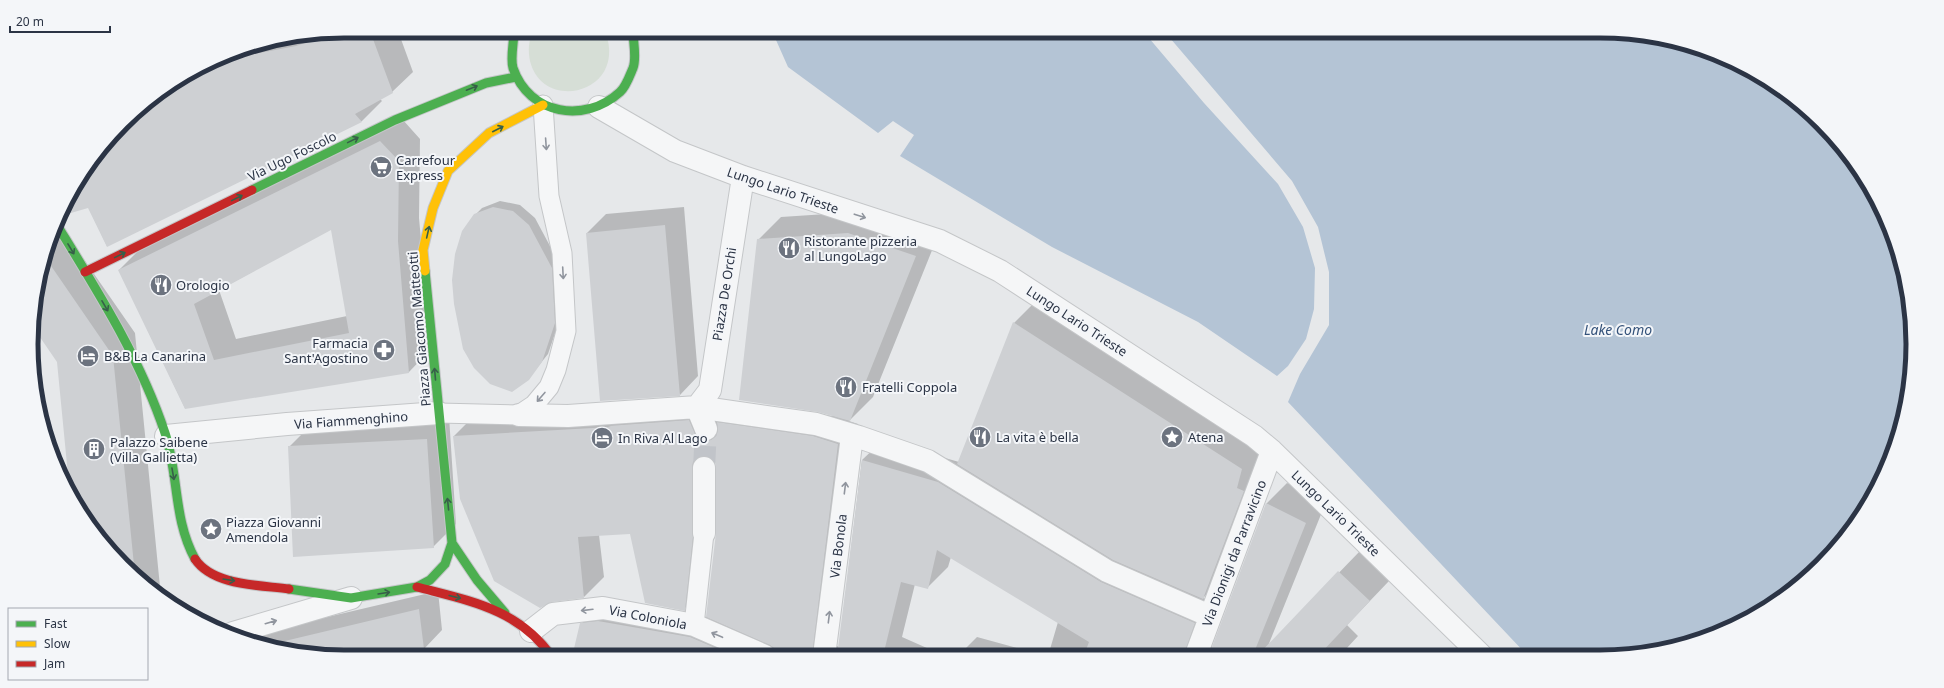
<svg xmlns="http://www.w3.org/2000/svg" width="1944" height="688" viewBox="0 0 1944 688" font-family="'Noto Sans',sans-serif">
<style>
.green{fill:#d6ded6}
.water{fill:#b4c4d5}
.shadow{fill:#0003;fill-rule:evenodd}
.building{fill:#ced0d3;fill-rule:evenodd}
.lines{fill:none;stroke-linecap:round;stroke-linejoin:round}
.street-tunnel{stroke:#c1c4c9;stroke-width:22;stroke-dasharray:22 11;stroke-linecap:butt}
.lane-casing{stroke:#c4c6c8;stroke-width:21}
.street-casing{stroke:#c4c6c8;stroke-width:24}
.fast-casing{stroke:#c4c6c8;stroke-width:11}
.slow-casing{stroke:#c4c6c8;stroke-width:11}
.jam-casing{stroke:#c4c6c8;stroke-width:11}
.lane{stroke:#f5f6f7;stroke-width:19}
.street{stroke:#f5f6f7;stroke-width:22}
.fast{stroke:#4caf50;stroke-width:9}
.slow{stroke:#ffc107;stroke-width:9}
.jam{stroke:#c62828;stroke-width:9}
.oneway{stroke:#375f49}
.oneway2{stroke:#90959e}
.labels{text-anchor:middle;stroke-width:4;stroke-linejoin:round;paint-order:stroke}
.street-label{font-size:13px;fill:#2b3445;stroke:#f4f6f9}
.poi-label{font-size:13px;fill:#2b3445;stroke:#f4f6f9;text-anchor:start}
.water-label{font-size:14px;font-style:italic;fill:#34527a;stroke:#f4f6f9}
.rim{fill:none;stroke:#2b3445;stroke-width:5}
</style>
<rect width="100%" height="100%" fill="#e6e8ea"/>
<path class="green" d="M534,31H605C629,93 543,114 530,61C528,51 528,40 534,31Z"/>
<path class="water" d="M772,31H1143L1204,103L1278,184L1303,227L1315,268L1314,309L1306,339L1288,366L1277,376L1198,322L1052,247L900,156L914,135L893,121L878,133L788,67Z
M1164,31H1600L1681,42L1738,63L1790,96L1835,137L1871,187L1896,243L1910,303L1912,364L1902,425L1871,501L1807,579L1738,625L1641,654L1527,655L1288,402L1300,374L1329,325V272L1318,227L1292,181Z"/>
<path class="shadow" d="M344,31H398L413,72L392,92L380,99L382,101L362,121L107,246L88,206L70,194L96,153L137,109L224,55L283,37Z
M707,31H729L718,35Z
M403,120L420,139L419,218L431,349L409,372L185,408L119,270L141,248ZM332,228L347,316L236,339L219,290Z
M500,201L520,205L535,218L558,261L561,316L548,354L528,379L475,215L482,208Z
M684,207L698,376L680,395L587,233L606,214Z
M872,211L939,233L873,397L849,421L858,424L831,634L832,641L837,646L839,647L862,460L883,440L959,462L1014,323L1037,300L1264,445L1226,575L1203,598L1214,603L1207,643L1213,648L1267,503L1287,483L1326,502L1268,646L1359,552L1389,581L1347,625L1358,636L1347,648L1355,655L1048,656L1058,622L951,557L948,567L928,587L915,584L902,637L945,656L577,657L581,624L602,604L619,601L707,617L718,533V468L715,461L711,457L712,516L704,589L684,609L630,533L599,535L604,577L584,597L454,436L474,416L738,403L832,416L758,240L781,217Z
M58,222L135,333L161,597L123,565L84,518L70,488L58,361L33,326L34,303Z
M449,416L456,524L433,547L289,447L312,424Z
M438,591L442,630L424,649L344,657L263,646L242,637Z
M977,637L1047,656H958Z"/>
<path class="building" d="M370,31L393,93L355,114L362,122L107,247L88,208L64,215L61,213L63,205L96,153L137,109L213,62L296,46L337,32Z
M380,141L399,161L398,241L409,373L185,409L118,270ZM331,230L349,333L214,360L194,304Z
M493,207L513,211L529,225L552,268L555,323L542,362L529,380L512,392L490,384L474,368L463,349L454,304L452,280L455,254L462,231L474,214Z
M665,225L680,396L600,401L586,233Z
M848,233L916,256L850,421L818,412L739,400L757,239Z
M47,260L113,356L135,575L123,565L84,518L69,485L57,362L33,327L34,303Z
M1013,322L1242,469L1237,488L1244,491L1203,599L1113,560L957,464Z
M689,420L695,434L698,439L704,441L711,440L716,436L718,430L717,422L813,436L838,444L812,656H777L775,649L770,645L706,617L716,533V468L715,461L710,457L704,456L697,457L693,462L692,468L693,537L685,611L645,603L630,534L578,537L584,598L552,602L540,608L494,581L460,499L453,436L611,427L608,426Z
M427,439L434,548L293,557L288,446Z
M862,460L938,482L1101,582L1195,623L1184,655H1084L1089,642L937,550L928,589L901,582L883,656H837Z
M1266,503L1306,523L1253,655H1209Z
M1338,571L1370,601L1319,655H1258Z
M419,609L425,657H344L268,647V645Z
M598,621L690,637L734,656L572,657L580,623Z"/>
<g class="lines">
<path class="street-tunnel" d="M704,468L706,429"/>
<g class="lane-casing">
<path id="lane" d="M439,413L519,415L534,405L549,387L556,370L566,331L562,253L549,196L543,105
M694,625L704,533"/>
</g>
<g class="street-casing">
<path id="street" d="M599,107L675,151L743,177L940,241L1000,271L1254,436L1272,451L1481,655
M697,407L710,390L743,177
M697,407L706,429
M519,415L568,416L697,407L816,424L859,437L928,461L1107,571L1210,616
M166,436L287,424L439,413
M704,533V468
M531,631L553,614L603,608L694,625L765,656
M233,633L351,598
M1196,655L1272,451
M824,656L852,436"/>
</g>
<g class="fast-casing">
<path id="fast" d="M514,31C514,42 510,58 513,68C529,115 585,124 620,92C626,87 630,75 633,68C637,58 633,41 633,31
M252,190L395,120L486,83L516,77
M57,225C98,292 140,358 165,433C179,475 173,519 195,559
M452,543L477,580L505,613
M289,589L351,598L417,587L430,580L445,564L452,543L425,271"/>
</g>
<g class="slow-casing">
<path id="slow" d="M425,271L423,250L433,208L448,171L489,133L543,105"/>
</g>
<g class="jam-casing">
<path id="jam" d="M85,272L252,190
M195,559C213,586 260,585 289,589
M417,587C470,601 519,609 552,657"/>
</g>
<use href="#lane" class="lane"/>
<use href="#street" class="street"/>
<use href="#fast" class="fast"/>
<use href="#slow" class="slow"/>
<use href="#jam" class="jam"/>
</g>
<defs><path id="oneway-shaft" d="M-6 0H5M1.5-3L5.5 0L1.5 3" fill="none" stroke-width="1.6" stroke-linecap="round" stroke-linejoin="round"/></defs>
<g class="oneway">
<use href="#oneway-shaft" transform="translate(472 88) rotate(-22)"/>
<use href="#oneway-shaft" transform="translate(498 129) rotate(-27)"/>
<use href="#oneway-shaft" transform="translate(353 140) rotate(-26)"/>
<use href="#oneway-shaft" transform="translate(237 198) rotate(-26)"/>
<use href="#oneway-shaft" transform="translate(428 232) rotate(-77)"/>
<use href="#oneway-shaft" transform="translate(71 249) rotate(59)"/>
<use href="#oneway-shaft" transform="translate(120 255) rotate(-26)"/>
<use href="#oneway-shaft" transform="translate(105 306) rotate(60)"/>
<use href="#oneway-shaft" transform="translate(435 374) rotate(-95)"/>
<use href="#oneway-shaft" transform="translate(173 474) rotate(80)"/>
<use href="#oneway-shaft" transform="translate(448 504) rotate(-96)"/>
<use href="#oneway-shaft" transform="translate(229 580) rotate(9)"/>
<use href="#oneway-shaft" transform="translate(384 593) rotate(-9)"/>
<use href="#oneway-shaft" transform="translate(455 597) rotate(14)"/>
</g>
<g class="oneway2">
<use href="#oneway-shaft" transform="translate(546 144) rotate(86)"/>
<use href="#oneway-shaft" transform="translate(860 216) rotate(18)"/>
<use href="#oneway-shaft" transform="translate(563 273) rotate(87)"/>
<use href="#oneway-shaft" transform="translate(541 397) rotate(131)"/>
<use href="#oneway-shaft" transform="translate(845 488) rotate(-83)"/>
<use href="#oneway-shaft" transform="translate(587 610) rotate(173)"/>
<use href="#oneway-shaft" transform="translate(829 617) rotate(-83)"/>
<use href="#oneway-shaft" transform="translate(271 622) rotate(-16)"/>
<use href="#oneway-shaft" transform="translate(717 635) rotate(-157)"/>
</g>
<defs>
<g id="supermarket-disc" transform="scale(1.15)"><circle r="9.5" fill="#6c737f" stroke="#f4f6f9"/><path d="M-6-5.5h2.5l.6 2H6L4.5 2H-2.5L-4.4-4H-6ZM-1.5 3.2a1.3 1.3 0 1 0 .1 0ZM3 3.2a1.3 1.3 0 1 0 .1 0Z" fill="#fff"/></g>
<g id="restaurant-disc" transform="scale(1.15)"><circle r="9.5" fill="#6c737f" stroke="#f4f6f9"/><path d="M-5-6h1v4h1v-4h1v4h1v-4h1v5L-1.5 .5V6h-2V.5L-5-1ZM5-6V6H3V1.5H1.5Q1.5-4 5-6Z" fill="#fff"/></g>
<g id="pharmacy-disc" transform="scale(1.15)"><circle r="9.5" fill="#6c737f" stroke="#f4f6f9"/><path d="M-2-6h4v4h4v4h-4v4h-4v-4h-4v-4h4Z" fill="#fff"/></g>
<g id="hotel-disc" transform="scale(1.15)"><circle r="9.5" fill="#6c737f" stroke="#f4f6f9"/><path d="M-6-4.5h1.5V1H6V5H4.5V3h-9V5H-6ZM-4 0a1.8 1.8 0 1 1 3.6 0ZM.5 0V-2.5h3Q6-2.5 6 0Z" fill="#fff"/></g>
<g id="sight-disc" transform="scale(1.15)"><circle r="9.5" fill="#6c737f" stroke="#f4f6f9"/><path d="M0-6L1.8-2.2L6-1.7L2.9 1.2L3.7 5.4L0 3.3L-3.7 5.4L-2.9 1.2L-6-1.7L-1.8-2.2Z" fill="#fff"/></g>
<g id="building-disc" transform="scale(1.15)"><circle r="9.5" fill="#6c737f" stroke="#f4f6f9"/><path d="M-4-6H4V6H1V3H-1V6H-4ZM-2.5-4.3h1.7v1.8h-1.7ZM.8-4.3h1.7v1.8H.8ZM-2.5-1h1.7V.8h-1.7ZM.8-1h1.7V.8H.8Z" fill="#fff"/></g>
</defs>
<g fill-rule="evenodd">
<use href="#supermarket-disc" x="381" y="167"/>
<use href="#restaurant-disc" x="789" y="248"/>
<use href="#restaurant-disc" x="161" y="285"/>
<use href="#pharmacy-disc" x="384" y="350"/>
<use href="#hotel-disc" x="88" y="356"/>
<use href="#restaurant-disc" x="846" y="387"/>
<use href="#restaurant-disc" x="980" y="437"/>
<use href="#sight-disc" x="1172" y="437"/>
<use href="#hotel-disc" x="602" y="438"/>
<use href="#building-disc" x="94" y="449"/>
<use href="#sight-disc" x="211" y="529"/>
</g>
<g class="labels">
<g class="street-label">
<text transform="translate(292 156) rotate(-26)" y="5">Via Ugo Foscolo</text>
<text transform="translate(783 190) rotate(19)" y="5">Lungo Lario Trieste</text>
<text transform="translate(724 294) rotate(-81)" y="5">Piazza De Orchi</text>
<text transform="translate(1077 321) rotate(33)" y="5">Lungo Lario Trieste</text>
<text transform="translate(419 329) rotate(-95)" y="5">Piazza Giacomo Matteotti</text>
<text transform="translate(351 420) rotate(-4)" y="5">Via Fiammenghino</text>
<text transform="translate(1336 513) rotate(44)" y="5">Lungo Lario Trieste</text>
<text transform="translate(838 546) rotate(-83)" y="5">Via Bonola</text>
<text transform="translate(1234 553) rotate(-69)" y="5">Via Dionigi da Parravicino</text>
<text transform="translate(648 617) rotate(11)" y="5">Via Coloniola</text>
</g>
<g class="poi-label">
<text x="396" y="165">Carrefour<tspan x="396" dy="15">Express</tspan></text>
<text x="804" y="246">Ristorante pizzeria<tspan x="804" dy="15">al LungoLago</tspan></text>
<text x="176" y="290">Orologio</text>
<text x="368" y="348" text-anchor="end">Farmacia<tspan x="368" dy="15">Sant'Agostino</tspan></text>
<text x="104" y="361">B&amp;B La Canarina</text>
<text x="862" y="392">Fratelli Coppola</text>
<text x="996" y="442">La vita è bella</text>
<text x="1188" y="442">Atena</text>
<text x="618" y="443">In Riva Al Lago</text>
<text x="110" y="447">Palazzo Saibene<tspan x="110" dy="15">(Villa Gallietta)</tspan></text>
<text x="226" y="527">Piazza Giovanni<tspan x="226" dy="15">Amendola</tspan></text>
</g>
<g class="water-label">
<text x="1618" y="335">Lake Como</text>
</g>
</g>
<path d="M0 0H1944V688H0ZM344 38H1600A306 306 0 0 1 1906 344V344A306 306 0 0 1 1600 650H344A306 306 0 0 1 38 344V344A306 306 0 0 1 344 38Z" fill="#f4f6f9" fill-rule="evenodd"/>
<path class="rim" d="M344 38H1600A306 306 0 0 1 1906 344V344A306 306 0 0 1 1600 650H344A306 306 0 0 1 38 344V344A306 306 0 0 1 344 38Z"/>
<rect x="8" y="608" width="140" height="72" fill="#f4f6f9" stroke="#a4a8b1"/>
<rect x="16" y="621" width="20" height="6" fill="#4caf50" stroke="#a4a8b1"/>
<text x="44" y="628" font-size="12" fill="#2b3445">Fast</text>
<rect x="16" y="641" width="20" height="6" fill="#ffc107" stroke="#a4a8b1"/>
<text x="44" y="648" font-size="12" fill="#2b3445">Slow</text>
<rect x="16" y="661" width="20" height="6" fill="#c62828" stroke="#a4a8b1"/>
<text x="44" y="668" font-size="12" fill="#2b3445">Jam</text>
<path d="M10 26v6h100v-6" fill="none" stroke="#2b3445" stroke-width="2"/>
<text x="16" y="26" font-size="12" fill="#2b3445" stroke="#f4f6f9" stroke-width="3" paint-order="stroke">20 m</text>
</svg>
